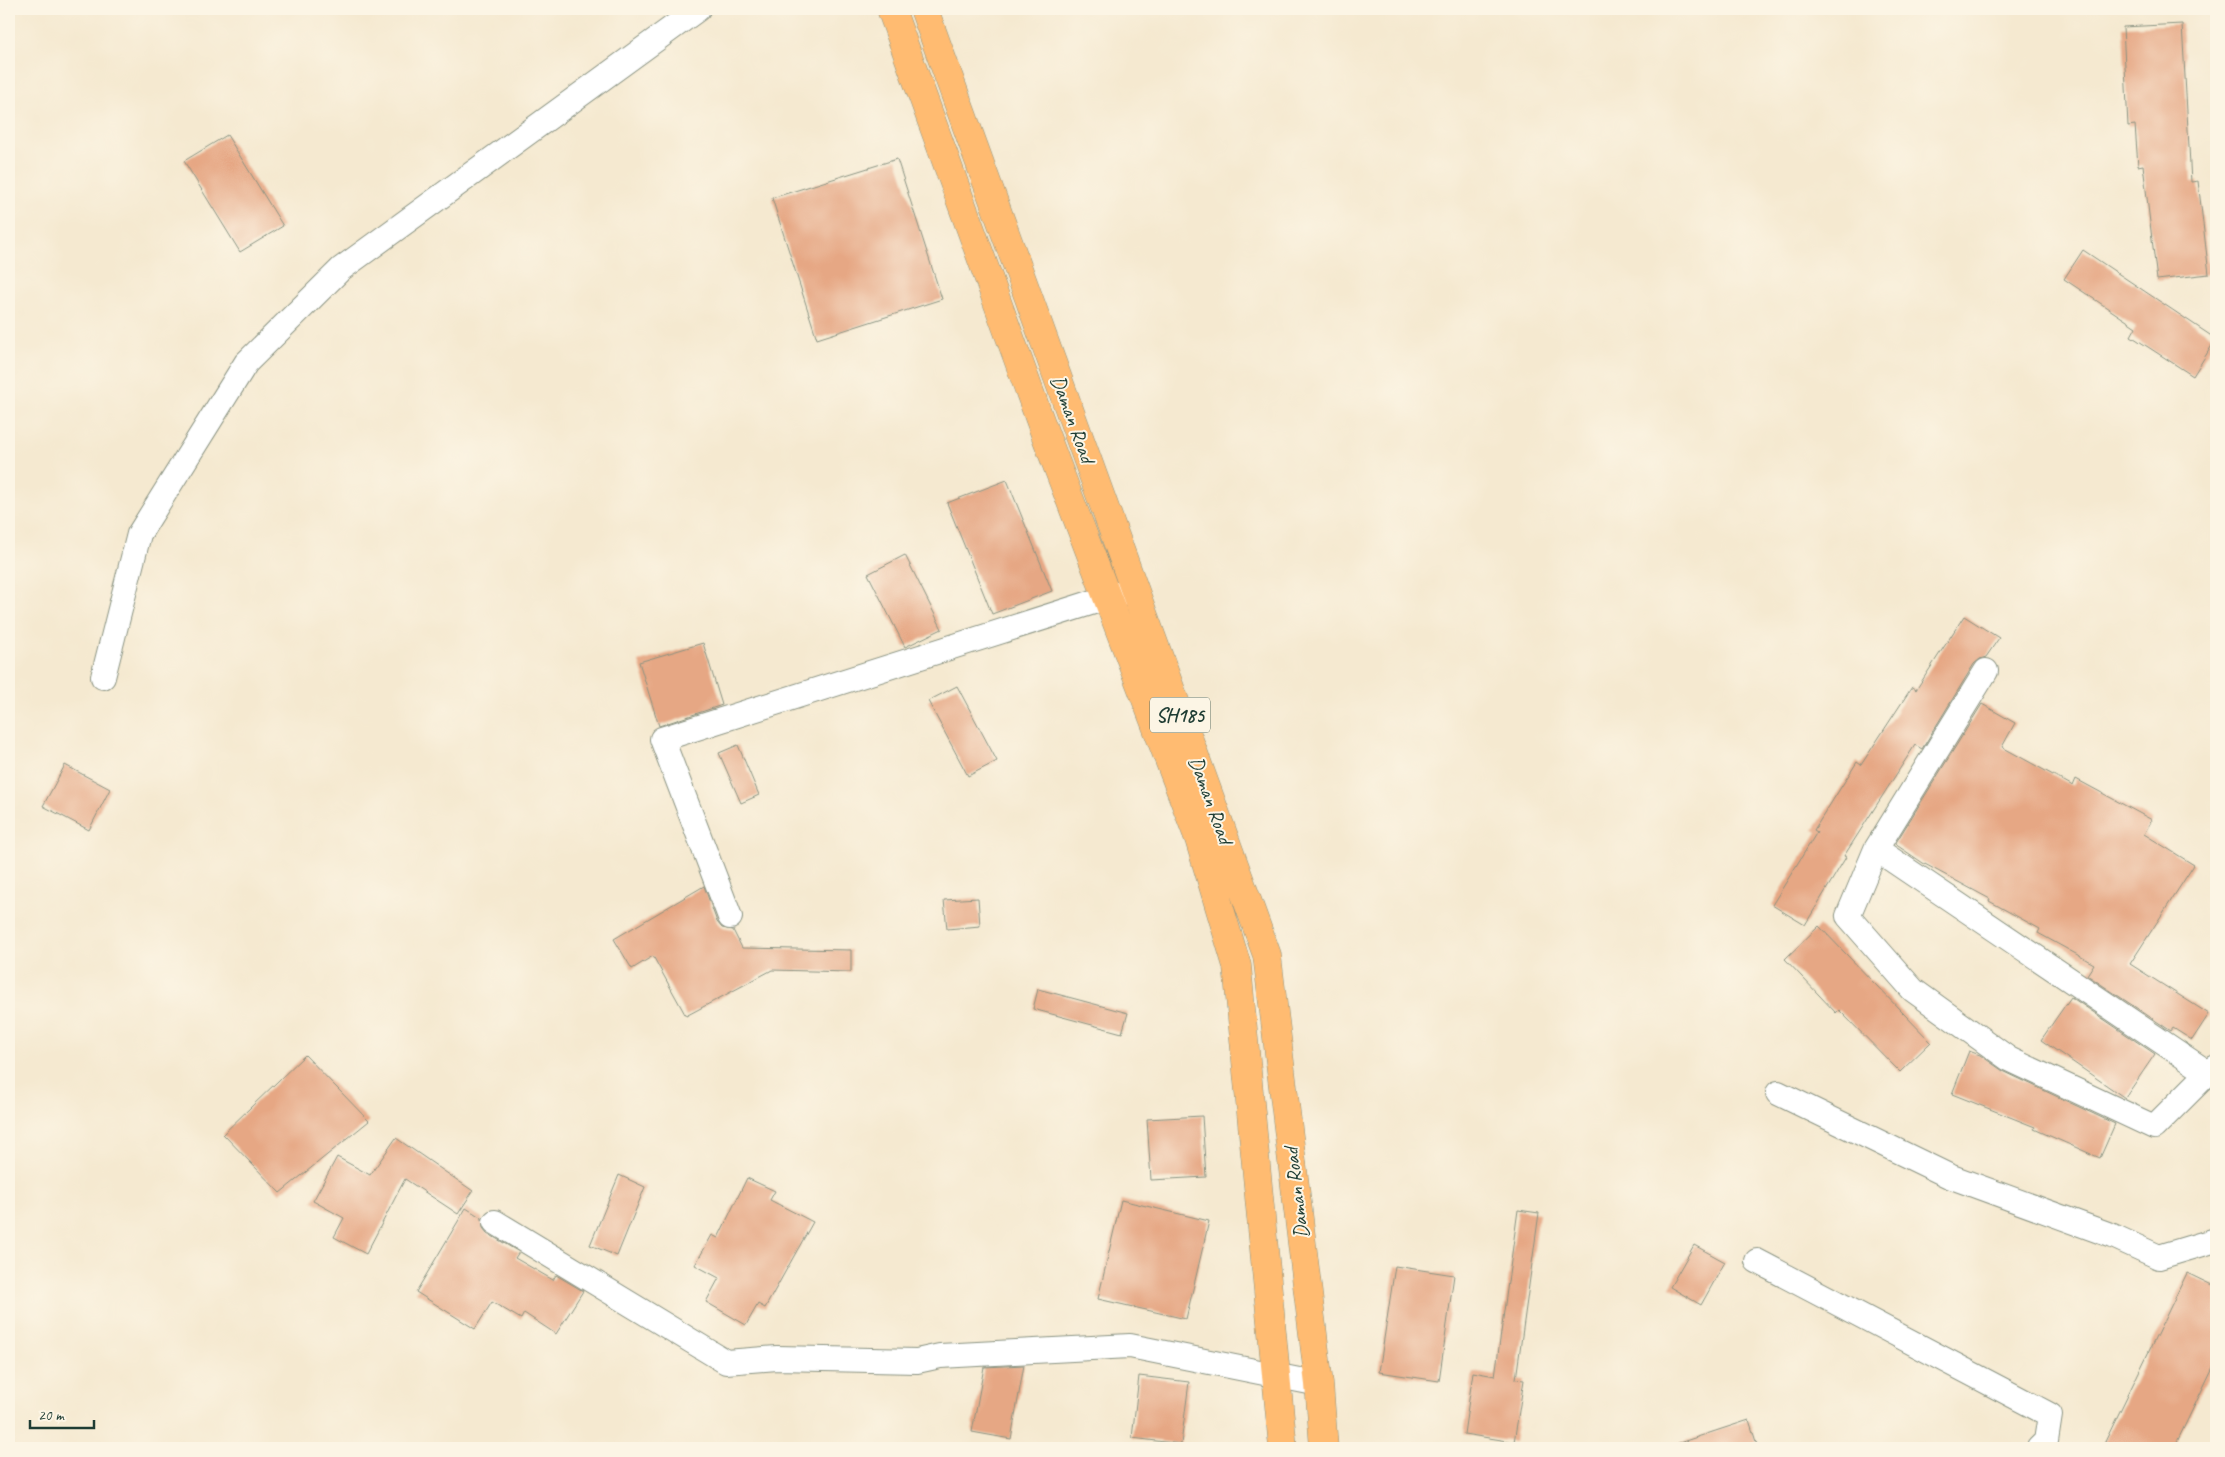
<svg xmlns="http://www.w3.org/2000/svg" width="2225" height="1457" viewBox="0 0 2225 1457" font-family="Caveat,sans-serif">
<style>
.building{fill:#e6a784}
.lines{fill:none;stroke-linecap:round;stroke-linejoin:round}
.street-casing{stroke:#8a9382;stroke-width:26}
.primary-casing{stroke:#8a9382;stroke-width:29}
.street{stroke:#fff;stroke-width:24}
.primary{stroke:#ffbb71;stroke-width:28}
.labels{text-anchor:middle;stroke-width:4;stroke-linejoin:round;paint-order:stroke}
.shield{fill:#fcf5e5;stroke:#617469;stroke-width:1}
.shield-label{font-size:20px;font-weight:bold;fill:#1f3d34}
.street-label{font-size:21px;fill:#1f3d34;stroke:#fcf5e5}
</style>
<rect width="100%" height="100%" fill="#fcf5e5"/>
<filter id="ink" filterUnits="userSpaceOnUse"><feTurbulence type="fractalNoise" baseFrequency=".02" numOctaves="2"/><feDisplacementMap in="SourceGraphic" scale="10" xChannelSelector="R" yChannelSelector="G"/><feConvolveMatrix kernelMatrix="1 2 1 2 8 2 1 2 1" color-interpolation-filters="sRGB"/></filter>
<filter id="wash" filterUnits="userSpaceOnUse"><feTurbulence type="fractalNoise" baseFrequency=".0096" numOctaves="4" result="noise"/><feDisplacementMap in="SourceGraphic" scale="20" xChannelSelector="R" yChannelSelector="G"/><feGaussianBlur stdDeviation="1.12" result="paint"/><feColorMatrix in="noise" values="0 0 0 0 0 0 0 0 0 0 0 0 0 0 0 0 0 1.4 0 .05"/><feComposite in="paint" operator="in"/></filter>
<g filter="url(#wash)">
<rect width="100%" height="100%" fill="#f5e9d0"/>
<g id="blocks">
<path class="building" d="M2182,24L2191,182L2198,181L2209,274L2157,280L2143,165L2138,166L2135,125L2128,126L2123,27Z
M227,135L283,226L240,252L184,161Z
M897,159L942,299L817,339L772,198Z
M2083,250L2216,339L2193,376L2131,336L2136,327L2064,279Z
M1007,480L1052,591L992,614L947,503Z
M905,555L942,629L905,647L868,574Z
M1964,616L1999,638L1986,657L1980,659L1974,664L1922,749L1915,745L1844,856L1846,857L1805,925L1772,905L1817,832L1814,830L1857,762L1861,765L1912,687L1916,690Z
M703,643L722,705L659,726L639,662Z
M957,686L997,761L968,776L928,701Z
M1982,704L2015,723L2002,747L2073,786L2076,779L2152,820L2144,834L2194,865L2130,964L2209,1014L2192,1040L2173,1028L2171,1031L2087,975L2094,964L2038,933L2040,929L1989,901L1990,899L1923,863L1895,844Z
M738,745L759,795L741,803L719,753Z
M65,765L110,789L89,830L43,806Z
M704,886L717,922L722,928L733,930L742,948L851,950V972L772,970L686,1016L653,956L632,969L614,939Z
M978,898L980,926L947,929L944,900Z
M1819,926L1931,1042L1900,1072L1839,1010L1836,1013L1785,959Z
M1038,989L1128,1013L1122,1033L1033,1009Z
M2071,997L2155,1054L2125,1098L2041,1040Z
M1969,1051L1980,1055L2003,1071L2115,1124L2100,1158L2034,1129L2035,1127L1952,1094Z
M305,1055L369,1121L280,1193L223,1134Z
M1202,1116L1206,1177L1151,1180L1147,1119Z
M396,1138L473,1191L458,1214L405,1179L366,1254L334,1237L344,1218L313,1201L337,1157L370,1175Z
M619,1175L645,1187L617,1256L590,1245Z
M747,1178L775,1191L770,1200L813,1222L765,1308L758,1304L746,1325L706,1302L719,1278L695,1265L712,1235L718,1238Z
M1121,1200L1209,1221L1186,1319L1098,1299Z
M466,1208L482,1218L483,1228L487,1233L519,1252L515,1258L553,1280L556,1275L583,1291L556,1334L524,1313L521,1319L492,1302L475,1329L416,1292Z
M1518,1210L1539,1213L1516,1379L1524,1380L1514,1442L1464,1434L1473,1372L1495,1376Z
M1694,1245L1725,1262L1701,1305L1670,1287Z
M1395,1266L1454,1275L1439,1381L1379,1372Z
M2187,1273L2216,1287V1361L2174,1448H2102Z
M1024,1365L1011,1439L972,1432L984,1367Z
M1139,1376L1189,1382L1181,1444L1132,1438Z
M1749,1420L1758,1448H1674L1673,1445Z"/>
</g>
</g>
<g filter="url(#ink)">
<use href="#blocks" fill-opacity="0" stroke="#8a9382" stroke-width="1"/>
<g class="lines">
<g class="street-casing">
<path id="street" d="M1986,671L1876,849L1848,916L1913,990L2009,1059L2154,1127L2208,1073
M103,677L139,534L246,363L341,269L698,9
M1876,849L2208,1073L2216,1067
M730,917L662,739L1125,592
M1778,1093L1949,1176L2113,1236L2159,1257L2216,1240
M495,1222L726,1362L777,1358L917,1361L940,1356L1130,1346L1319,1384
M1757,1261L2050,1415L2046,1441L2039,1448"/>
</g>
<g class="primary-casing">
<path id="primary" d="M891,9L1045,434L1199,839L1237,966L1283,1448
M924,9L1267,955L1319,1384L1324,1448"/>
</g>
<use href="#street" class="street"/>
<use href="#primary" class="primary"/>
</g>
</g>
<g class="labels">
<rect class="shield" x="1150" y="697.5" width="60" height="35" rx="4"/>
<g class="shield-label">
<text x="1180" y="722">SH185</text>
</g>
<g class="street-label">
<text transform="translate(1073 419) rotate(70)" y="7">Daman Road</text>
<text transform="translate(1211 800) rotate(70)" y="7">Daman Road</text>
<text transform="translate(1296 1193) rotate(-97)" y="7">Daman Road</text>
</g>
</g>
<rect width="2225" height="1457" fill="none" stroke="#fcf5e5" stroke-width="30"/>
<path d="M30 1420v8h64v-8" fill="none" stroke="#1f3d34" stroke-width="2.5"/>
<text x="38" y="1420" font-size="15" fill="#1f3d34" stroke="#fcf5e5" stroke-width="4" paint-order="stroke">20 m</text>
</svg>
